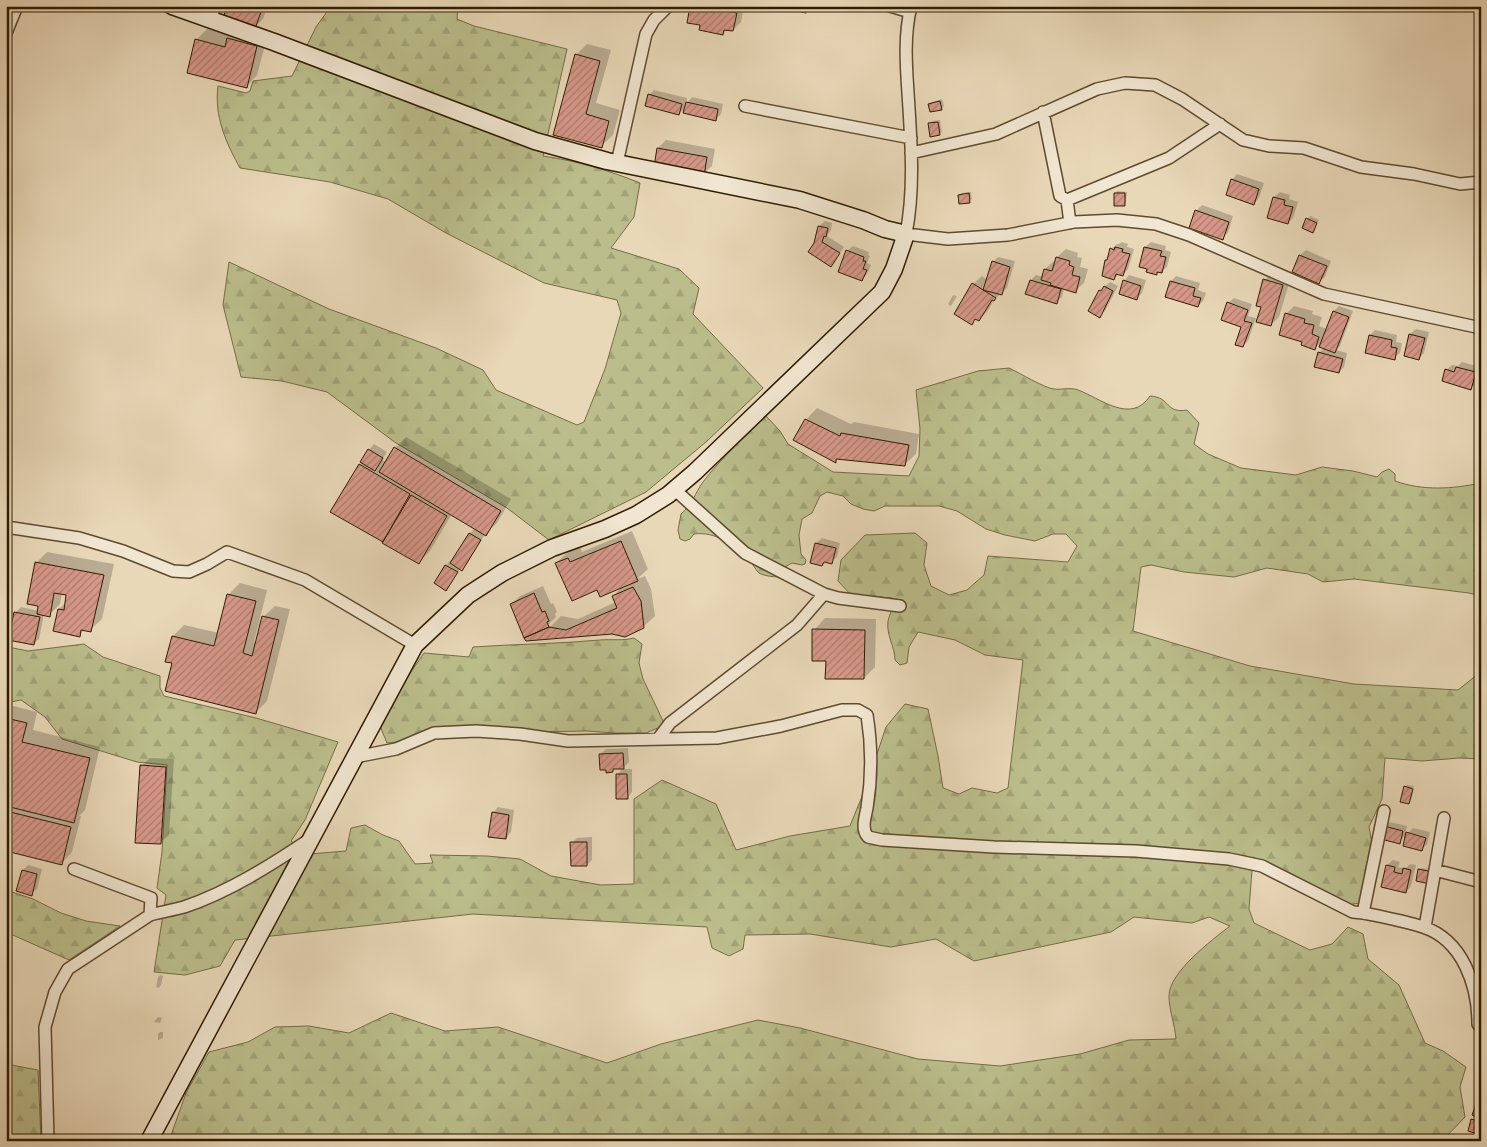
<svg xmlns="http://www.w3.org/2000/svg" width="1487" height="1147" viewBox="0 0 1487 1147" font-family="'IM FELL English',serif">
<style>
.forest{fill:url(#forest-firs);stroke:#756d46}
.shadow{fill:#0003}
.building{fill:url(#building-hatch);stroke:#2f1c01}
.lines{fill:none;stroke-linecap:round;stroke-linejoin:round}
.street-casing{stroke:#5e4b2f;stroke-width:14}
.secondary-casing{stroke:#2f1c01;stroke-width:19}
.street{stroke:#f1e6d1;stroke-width:11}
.secondary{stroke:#f1e6d1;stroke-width:16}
</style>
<defs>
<pattern id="forest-firs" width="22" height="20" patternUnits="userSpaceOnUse" patternTransform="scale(1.25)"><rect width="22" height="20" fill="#bbbe8c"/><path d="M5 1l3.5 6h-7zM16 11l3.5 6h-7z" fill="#a1a377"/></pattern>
<pattern id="building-hatch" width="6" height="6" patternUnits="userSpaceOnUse" patternTransform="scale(1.25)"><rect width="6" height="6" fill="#d7988a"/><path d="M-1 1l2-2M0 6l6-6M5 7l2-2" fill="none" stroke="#af7b6e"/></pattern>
</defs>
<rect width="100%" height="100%" fill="#e9d8b8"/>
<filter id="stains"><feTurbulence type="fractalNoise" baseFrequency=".004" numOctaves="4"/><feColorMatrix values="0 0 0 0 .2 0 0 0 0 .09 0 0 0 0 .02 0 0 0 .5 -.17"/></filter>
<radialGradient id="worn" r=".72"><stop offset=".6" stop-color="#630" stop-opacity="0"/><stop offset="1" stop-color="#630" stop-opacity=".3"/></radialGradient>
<path class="forest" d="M331,6H458L457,19L474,26L567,49L543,156C577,161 608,170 640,183L634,217L611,248L679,269L699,288L693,314L763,388L706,442L646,492L549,540L507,508L396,443L327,392L282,381L241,377L223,305L229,262L329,309L436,348L483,370L496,390L577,425L584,422L605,369L621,313L617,300L544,283L446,233L388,199L330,182L240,168C226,143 214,116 218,86L246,93L250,91L253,81L292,76L316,27Z
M1009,368C1020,373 1044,388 1054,389C1062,390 1070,387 1078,390C1100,398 1131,425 1150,396C1171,397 1165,414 1187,410L1199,423L1194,444L1208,454L1241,468L1296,475L1322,467L1353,471L1377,477L1382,472L1389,469L1395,474V481C1423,491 1452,489 1481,483V596L1469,593L1354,579L1323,582L1308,574L1267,568L1234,577L1184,572L1151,565L1141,567L1133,631L1250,666L1354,684L1458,690L1478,674H1481V759L1459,758L1422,761L1385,758L1382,799L1369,827L1374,855L1372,875L1359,903L1349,905L1253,857L1249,909L1254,923L1310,950L1332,944L1348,927L1363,934L1368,959L1399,985L1425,1043L1443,1051L1466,1067L1460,1087L1465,1117L1442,1141H169L186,1093L209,1052L248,1042L275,1027L309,1026L349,1033L391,1013L445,1031L498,1027L607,1063L661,1044L758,1020L800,1028L918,1059L1000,1066L1080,1054L1129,1040L1176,1039C1175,1025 1169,1010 1169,996C1169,972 1212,940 1230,926L1209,917L1192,923L1134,917L1111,932L974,961L936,939L891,947L810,934L745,935L743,949L729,956L712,948L707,927L473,914L235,940L220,966L185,975L154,972L166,895L157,888L162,852L167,765L137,762L62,739L45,717L21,700L6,703V645L8,647L28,651L84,644L103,657L160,676V688L164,696L256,718L338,742L305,820L291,841L310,854L346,851L351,828L365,825L383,835L399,841L415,864L433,863L430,855L487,856L520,859L551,876L601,885L634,884V799L662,780L716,804L736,850L790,836L850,826L867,784L886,727L905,704L928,709L938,756L943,788L959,794L972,788L997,793L1008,788L1023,660L985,655L955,640L918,632L909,647L907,663L900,665L895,660C895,647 886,635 888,621C890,612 894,609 892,598L851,595L838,581L841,560L865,535L915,533L927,543L924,565L931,586L949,595L967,590L984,575L988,556L1068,562L1077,546L1066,534H1053L1035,541L1005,535L986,529L957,511L939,506H885L874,511L863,509L851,504L843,496L827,492L820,496L812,513L802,519L799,535L801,554L806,560L805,564L802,565L792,563L785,567L782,576C777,578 764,576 759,573C755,569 753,564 749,560C735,545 715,531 694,534L690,539L685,541L680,539L678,530L681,514C692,505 695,493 703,482C721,458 745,437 766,416L780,431L788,444L833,472L909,476L919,456L920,429L916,390L978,371Z
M634,638L642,644L639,663L643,679L665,725L646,733H615L587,731L535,732L476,727L408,741L387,743L380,726L402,685L424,653L469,657L473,647C515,644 558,644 600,640C612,639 623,641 634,638Z
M6,890L33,899L61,913L86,921L120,926L69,960L6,932Z
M6,1064L38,1070L41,1141H6Z"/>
<path class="shadow" d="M228,6H268L263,19L255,27Z
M692,6H744L741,22L733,30L727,29L723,34L701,24Z
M207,29L232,35L268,34L257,75L246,87L196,40Z
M587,44L611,50L596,103L620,110L613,135L601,146L555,134L576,55Z
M654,90L687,98L686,104L692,97L723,104L721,114L715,120L686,107L679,114L649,95Z
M942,99L944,106L941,109L929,104L932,102Z
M940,120L942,132L939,134L929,124L932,121Z
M666,140L715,149L712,166L703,174L655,166L658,148Z
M1237,174L1264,183L1259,198L1253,204L1232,180Z
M1117,191L1127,192L1126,202L1124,205L1115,194Z
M971,192L972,199L969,201L959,195L962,193Z
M1280,192L1290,195L1289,199L1298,202L1293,218L1288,223L1269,218L1274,197Z
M1202,205L1233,216L1228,233L1222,238L1196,211Z
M1310,216L1319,220L1312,231L1303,227Z
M825,221L832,223L831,230L827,236L844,247L831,265L815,243L819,226Z
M1122,242L1128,244L1127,247L1134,249L1128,269L1123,275L1119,274L1114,279L1111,249L1117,244H1119Z
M1151,242L1166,246L1165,250L1171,252L1167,267L1161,272L1159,271L1156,274L1148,268L1140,266L1145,247Z
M853,246L869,252L868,255L870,256L867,263L871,265L867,274L862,280L847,251Z
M1066,249L1078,253L1077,257L1082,258L1080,267L1088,269L1084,283L1075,291L1064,288L1062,297L1056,302L1031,280L1036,275L1043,277L1045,269L1054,261L1056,262L1057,257Z
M1306,250L1331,261L1325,277L1319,282L1293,272L1300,255Z
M998,257L1015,261L1007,288L994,300L987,312L978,320L976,319L972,323L973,284L982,276L988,280L993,262Z
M1273,271L1291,277L1279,317L1271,325L1262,306L1265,280Z
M1129,275L1146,280L1142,293L1137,298L1124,281Z
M1176,276L1200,283L1198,290L1206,293L1203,301L1198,306L1166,296L1171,281Z
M1110,282L1118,286L1105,311L1099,316L1100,291Z
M953,295L957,296L951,306L948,304Z
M1234,298L1252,304L1248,316L1256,318L1248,341L1243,346V326L1228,303Z
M1294,306L1313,311L1312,314L1322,317L1319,326L1327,329L1334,311L1339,306L1353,311L1340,346L1336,350L1347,353L1344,367L1339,372L1319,353L1325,347L1323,341L1315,348L1303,341L1286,314Z
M1416,329L1429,332L1424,353L1419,358L1410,334Z
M1375,330L1397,335L1396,342L1402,343L1400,353L1394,358L1370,335Z
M1462,362L1480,367L1476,383L1471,388L1446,370L1452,365L1458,366Z
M817,408L851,424L854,422L919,434L916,454L904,465L839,458L835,461L806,420Z
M406,437L511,499L497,523L485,534L467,564L461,568L446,589L435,583L446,565L451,560L453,561L470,533L475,528L452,514L430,551L419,562L332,512L369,450L374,444L387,452L382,460L386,462L395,448Z
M632,531L648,569L637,579L645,576L651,589L655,616L643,627L612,633L527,640L512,604L520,596L543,586L551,604L553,603L557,612L555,614L556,617L543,630L545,632L561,616L578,619L616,602L613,596L623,586L598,589L556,563L568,552L580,547L582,552Z
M822,538L840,543L837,557L831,562L826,561L822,565L811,562L816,543Z
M47,552L114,564L102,619L90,630L85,629L79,635L59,609L66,602L68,594L62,593L60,604L49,615L44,614L39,639L33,644L15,613L21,607L39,611L36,563Z
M240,583L267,590L254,642L257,643L263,617L275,606L290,609L267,701L256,712L174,662L173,636L184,625L219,633L228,595Z
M825,618L876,619L875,667L864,678L827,660L814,630Z
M6,704L37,712L33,730L100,747L85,810L79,816H81L72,852L61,864L6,850Z
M628,748L629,762L623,768H616L613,771L600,754L606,749Z
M150,758L174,759L169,835L160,843L141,766Z
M622,769H632V792L627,798L617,775Z
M1407,785L1414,786L1411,800L1408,803L1405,787Z
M498,807L514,810L511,832L506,838L493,813Z
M1390,822L1407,826L1405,836L1413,828L1430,832L1427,844L1422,849L1407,834L1399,842L1385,827Z
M592,837V860L587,865L572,843L577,838Z
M1393,860L1400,862L1398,867L1405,869L1410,864L1416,865L1411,886L1406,892L1387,865Z
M28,865L42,869L37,889L31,894L23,870Z
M1422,868L1434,870L1418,880L1419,870Z
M160,975L163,976L161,985L159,988L156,987L158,977Z
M158,1017L162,1018L160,1023L154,1022Z
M160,1032H163V1038L158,1040V1034Z
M1480,1103H1481V1134L1473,1120L1477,1116V1105Z"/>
<path class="building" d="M227,6H263L255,29L223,18Z
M690,6H703L737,13L733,31L724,30L723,35L699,30L700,25L687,23Z
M771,6H807L806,13Z
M227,38L257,46L247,88L187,73L195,39L225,47Z
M575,54L600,61L586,114L609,121L602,148L553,135Z
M648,94L682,104L679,115L645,106Z
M940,101L942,110L930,112L928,104Z
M686,102L718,109L716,121L683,113Z
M938,122L940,135L930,137L928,123Z
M657,148L707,157L704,176L654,167Z
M1231,179L1259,189L1254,205L1226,195Z
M969,193L970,203L959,204L958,195Z
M1114,193H1125V206H1114Z
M1273,197L1285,200L1284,205L1293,207L1288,224L1267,218Z
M1195,210L1229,222L1223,240L1189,228Z
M1306,218L1317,223L1313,233L1302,228Z
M818,226L828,228L826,237L824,236L822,242L840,253L831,267L808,252L814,243Z
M1115,247L1123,249L1122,252L1130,254L1123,276L1116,274L1114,280L1102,276L1105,260H1107L1110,248L1114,250Z
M1144,247L1162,251L1160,256L1166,257L1162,273L1157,272V275L1146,272L1147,269L1139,267Z
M846,250L864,257L863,261H866L863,269L867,270L862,281L838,272Z
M1299,255L1327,266L1319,284L1292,272Z
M1056,257L1070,261L1069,265L1074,267L1072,275L1080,277L1076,293L1050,285L1051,283L1041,280L1044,269L1052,271Z
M992,261L1010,267L1002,295L983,290Z
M1263,279L1283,285L1271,326L1256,322L1261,307L1256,306Z
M1030,280L1061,289L1057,304L1025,294Z
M1123,280L1141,286L1137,300L1119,294Z
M1170,281L1195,288L1193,296L1201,298L1198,307L1165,297Z
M972,283L996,298L994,301L992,300L979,321L975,319L972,325L954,314Z
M1104,286L1113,291L1100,318L1088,311L1099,290L1101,291Z
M1227,302L1248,310L1244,321L1252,323L1243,347L1235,345L1241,327L1221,320Z
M1333,311L1349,317L1335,353L1319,347Z
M1285,313L1305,319L1304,323L1314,325L1312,334L1319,337L1315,350L1301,345L1302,342L1279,335Z
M1409,334L1425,338L1419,360L1404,356Z
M1369,335L1392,340L1391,347L1397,348L1395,360L1365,353Z
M1318,352L1343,359L1339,373L1314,367Z
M1456,367L1476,372L1471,390L1442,381L1445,369L1454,372Z
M805,419L840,436L841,433L909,445L905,466L836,459V463L793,440Z
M394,447L501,511L486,536L379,472Z
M368,449L383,458L375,471L360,462Z
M359,464L410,494L383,542L330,512Z
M411,495L447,516L419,564L382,543Z
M469,533L481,540L462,571L450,563Z
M621,541L638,581L600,597L597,590L572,601L555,563L568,558L570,562Z
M815,543L836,548L832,564L824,562L822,566L810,563Z
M35,562L104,575L91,632L81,630L80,637L53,631L58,609L64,610L66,595L54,593L50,617L37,614L38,606L27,604Z
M445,565L458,572L446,591L434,583Z
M633,587L641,601L644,628L625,637L612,634L526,641L524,638L549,627L566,630L617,608L612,596Z
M534,593L542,612L545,611L549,621L547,622L549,627L524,638L510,604Z
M227,594L256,601L243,653L252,656L262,616L279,620L256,714L165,691L172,663L165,662L172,636L214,646Z
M14,612L40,617L34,645L8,640Z
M812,629L865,630L864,679H825L826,661H812Z
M6,718L27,723L22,742L90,758L74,823L6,806Z
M623,753L624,769H613V772L606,773V770H600L599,754Z
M140,765L166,767L161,844L135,843Z
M616,774H627L628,799H616Z
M1404,786L1413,789L1409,804L1400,802Z
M6,811L71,827L62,865L6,851Z
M492,812L509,815L506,839L488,837Z
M1384,826L1403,831L1400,844L1381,839Z
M1406,832L1426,838L1422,851L1403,846Z
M570,842H587V866H571Z
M1386,865L1395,867L1394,872L1402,874L1403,868L1411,870L1406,893L1381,887Z
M1418,869L1433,872L1430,884L1416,881Z
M22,870L37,874L32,896L16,891Z
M1476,1104L1481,1106V1119L1472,1115Z
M1471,1119L1481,1122V1135L1468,1131Z"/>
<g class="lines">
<g class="street-casing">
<path id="street" d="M890,6L910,12
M911,6C904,35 906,64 908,93C911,140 915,188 906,234L948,239L1008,235L1074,222L1117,220L1156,224L1189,235L1324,294L1481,328
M210,20L215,6
M6,33L17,6
M745,106L911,138
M1043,112L1060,196L1067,200L1070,223
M911,153L996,134L1097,89L1125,83L1155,85L1182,99L1243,140L1269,146L1304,148L1361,167L1414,174L1460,184L1481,182
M617,163L646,34L654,20L668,6
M1067,200L1169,158L1220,124
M6,527L79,538L123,551L173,571L189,572L207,564L227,552L305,580L415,645
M824,594L838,598L900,606
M658,739L670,723L797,625L824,594L745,553L674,489
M355,757L396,749L434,733L476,731L520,734L568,741L717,738L781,726L842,710H858L867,715C872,746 872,777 867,808C865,818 861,829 868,837L882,840L994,847L1136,851L1229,859L1262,866L1353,912L1363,913C1383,917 1404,921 1423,927C1463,940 1478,986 1478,1024L1481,1026
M1435,870L1444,818
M1363,913L1384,811
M150,915C161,912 173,910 184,907C229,892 271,865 310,839
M1425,927L1435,870L1481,882
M48,1141L45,1027L55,992L68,969L150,915L151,898L74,869"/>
</g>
<g class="secondary-casing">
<path id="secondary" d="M149,1141L415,645L468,595L502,573L552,548L605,529L636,515L668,495L695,472L882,292L894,269L906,234L885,229L863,220L800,200L607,161L535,141L274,42L172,6"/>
</g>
<use href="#street" class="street"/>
<use href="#secondary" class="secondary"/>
</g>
<rect width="1487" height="1147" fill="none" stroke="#e9d8b8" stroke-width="25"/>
<rect x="8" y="8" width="1472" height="1132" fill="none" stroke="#2f1c01" stroke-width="2.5"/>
<rect x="12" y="12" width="1462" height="1122" fill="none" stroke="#2f1c01"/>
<rect width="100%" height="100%" filter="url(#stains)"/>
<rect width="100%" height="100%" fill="url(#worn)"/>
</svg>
